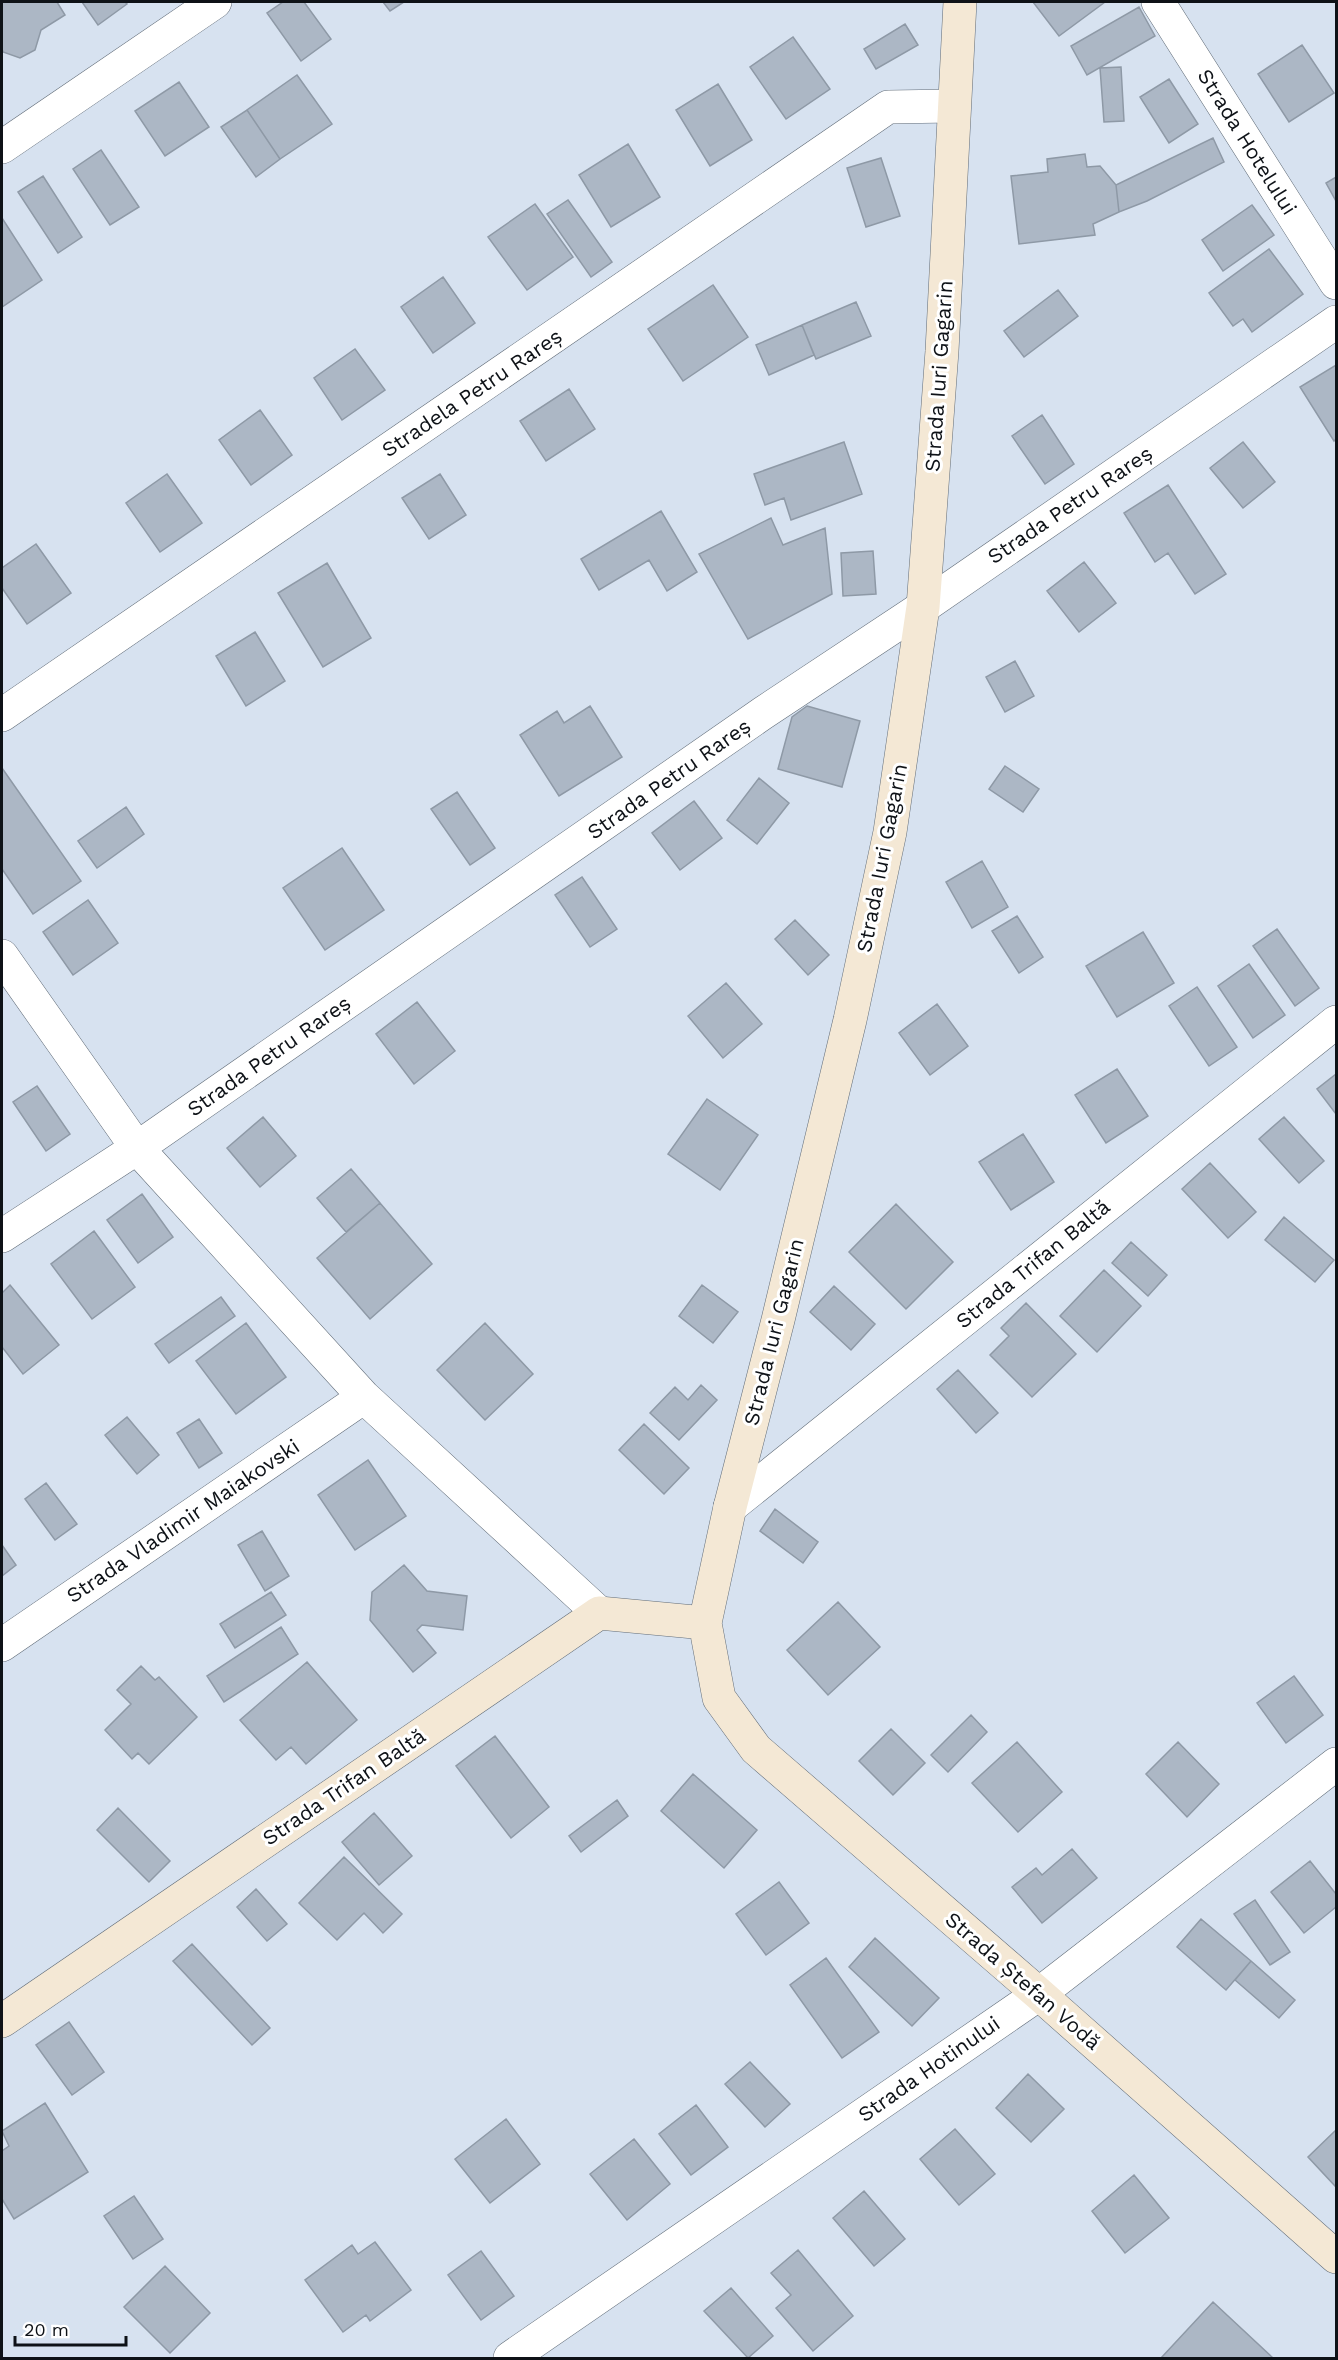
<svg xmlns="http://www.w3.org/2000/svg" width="1338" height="2360" viewBox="0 0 1338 2360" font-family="'Work Sans',sans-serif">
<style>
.building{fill:#acb7c5;stroke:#8e99a6;stroke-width:1.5}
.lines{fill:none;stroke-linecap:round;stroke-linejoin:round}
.street-casing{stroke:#626d79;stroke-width:34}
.secondary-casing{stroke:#626d79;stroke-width:34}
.street{stroke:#fff;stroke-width:33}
.secondary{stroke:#f4e8d5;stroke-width:33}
.labels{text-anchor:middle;stroke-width:6;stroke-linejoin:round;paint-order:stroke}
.street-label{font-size:21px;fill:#0e1217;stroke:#fff}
</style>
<rect width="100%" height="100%" fill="#d7e2f0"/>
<path class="building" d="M2,2H57L65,15L41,30L35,50L20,58L3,52L2,49Z
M82,2H125L127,4L98,25Z
M283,2H304L331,39L301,61L267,13Z
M383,2H404L390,11Z
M1033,2H1105L1059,36Z
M1139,7L1155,36L1087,75L1071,46Z
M905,24L918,45L876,69L864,49Z
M793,37L830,89L786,119L750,67Z
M1302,45L1334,93L1289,122L1258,74Z
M1121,67L1124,121L1104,122L1100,68Z
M297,75L332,124L280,159L247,110Z
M1169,79L1198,124L1169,143L1140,97Z
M179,82L209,127L165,156L135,111Z
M718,84L752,140L710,166L676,110Z
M247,110L280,159L256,177L221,127Z
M1213,138L1224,162L1147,201L1119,212L1116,185Z
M628,144L660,197L611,227L579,175Z
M101,150L139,207L110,225L73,169Z
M1085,154L1087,167L1100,166L1116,185L1119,212L1093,224L1095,235L1019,244L1011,176L1048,172L1047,159Z
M881,158L900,216L866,227L847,168Z
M43,176L82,237L58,253L18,192Z
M1336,177V201L1326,183Z
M568,200L612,262L591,277L547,214Z
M535,204L573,257L527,290L488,237Z
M1252,205L1274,235L1223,271L1202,240Z
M2,218L42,280L2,307Z
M1269,249L1303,294L1252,332L1243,319L1233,326L1209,293Z
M443,277L475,323L433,353L401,307Z
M713,285L748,337L683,381L648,329Z
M1058,290L1078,316L1024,357L1004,331Z
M856,302L871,336L816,359L802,325Z
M802,325L814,355L769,375L756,345Z
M355,349L385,390L342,420L314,378Z
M1336,365V439L1334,441L1300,387Z
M569,389L595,429L546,461L520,421Z
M260,410L292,455L251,485L219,440Z
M1042,415L1074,464L1045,484L1012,436Z
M844,442L862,494L791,520L784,498L765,505L754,474Z
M1243,442L1275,482L1243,508L1210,468Z
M167,474L202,523L160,552L126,503Z
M440,474L466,515L429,539L402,498Z
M1168,485L1226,574L1195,594L1168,553L1155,562L1124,513Z
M661,511L697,572L667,591L649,560L599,590L581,559Z
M771,518L783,545L825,528L832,594L748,639L699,554Z
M36,544L71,593L27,624L2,588V568Z
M873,551L876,594L843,596L841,553Z
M1084,562L1116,603L1079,632L1047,591Z
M327,563L371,638L323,667L278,593Z
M255,632L285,681L246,706L216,656Z
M1015,661L1034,696L1005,712L986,677Z
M590,706L622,757L559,796L520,735L557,711L564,723Z
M807,706L860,721L842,787L778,769L792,717Z
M1005,766L1039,789L1023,812L989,789Z
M2,768L81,881L33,914L2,869Z
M759,778L789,803L757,844L727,820Z
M457,792L495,848L470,865L431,809Z
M694,801L722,838L680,870L652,833Z
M126,807L144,834L97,868L78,841Z
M342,848L384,910L325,950L283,888Z
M982,861L1008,907L972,928L946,882Z
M582,877L617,929L590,947L555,895Z
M88,900L118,943L73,975L43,932Z
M1017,916L1043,957L1019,973L992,931Z
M795,920L829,955L808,975L775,939Z
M1277,929L1319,988L1295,1006L1253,946Z
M1143,932L1174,983L1117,1017L1086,966Z
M1249,964L1285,1015L1253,1038L1218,986Z
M726,983L762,1024L723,1058L688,1016Z
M1197,987L1237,1047L1209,1066L1169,1006Z
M417,1002L455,1051L414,1084L376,1034Z
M937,1004L968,1046L930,1075L899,1033Z
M1117,1069L1148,1116L1106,1143L1075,1095Z
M1336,1074V1114L1317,1089Z
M37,1086L70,1134L46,1151L13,1102Z
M707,1099L758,1135L720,1190L668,1154Z
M263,1117L296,1156L260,1187L227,1148Z
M1284,1117L1324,1161L1299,1183L1259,1139Z
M1023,1134L1054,1182L1011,1210L979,1162Z
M1210,1163L1256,1212L1228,1238L1182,1189Z
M351,1169L380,1203L346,1232L317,1198Z
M142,1194L173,1237L138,1263L107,1220Z
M380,1203L432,1264L370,1319L317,1258Z
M896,1204L953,1262L906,1309L849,1252Z
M1284,1217L1334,1260L1315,1282L1265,1240Z
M94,1231L135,1287L92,1319L51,1264Z
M1131,1242L1167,1275L1148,1296L1112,1263Z
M1104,1270L1141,1306L1097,1352L1060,1316Z
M10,1285L59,1345L23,1374L2,1347V1293Z
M702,1285L738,1312L713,1343L679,1316Z
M834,1286L875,1324L851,1350L810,1312Z
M221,1297L235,1316L169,1363L155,1344Z
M1026,1303L1076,1354L1032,1397L990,1355L1009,1336L1001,1328Z
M246,1323L286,1377L236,1414L196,1361Z
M485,1323L533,1374L485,1420L437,1370Z
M958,1370L998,1413L976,1433L937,1389Z
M701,1385L717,1400L679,1440L650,1413L675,1387L688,1400Z
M127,1417L159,1455L137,1474L105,1435Z
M199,1419L222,1453L199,1468L177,1433Z
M644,1424L689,1468L664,1494L619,1450Z
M368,1460L406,1516L355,1550L318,1495Z
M46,1483L77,1524L55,1540L25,1499Z
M775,1509L818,1542L803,1563L760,1531Z
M262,1531L289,1576L265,1591L238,1545Z
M2,1545L16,1565L2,1576Z
M404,1565L427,1591L467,1596L463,1630L422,1625L417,1630L436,1653L413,1672L370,1620L372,1592Z
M271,1592L286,1615L235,1648L220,1624Z
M838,1602L880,1647L828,1695L787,1650Z
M281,1627L298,1654L224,1702L207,1676Z
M307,1662L357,1720L306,1764L291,1747L276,1760L240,1720Z
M141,1666L155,1680L159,1677L197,1717L149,1764L138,1753L132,1759L105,1730L131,1704L117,1690Z
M1294,1676L1323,1715L1286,1743L1257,1703Z
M971,1715L987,1732L948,1772L931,1755Z
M891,1729L925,1763L893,1795L859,1761Z
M495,1736L549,1807L511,1838L456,1766Z
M1017,1742L1062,1792L1018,1832L972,1783Z
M1178,1742L1219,1784L1187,1817L1146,1774Z
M693,1774L757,1830L724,1868L661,1811Z
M617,1800L628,1816L581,1852L569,1836Z
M118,1808L170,1861L149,1882L97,1830Z
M374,1813L412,1856L379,1885L342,1842Z
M1072,1849L1097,1878L1042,1923L1012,1887L1036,1868L1042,1875Z
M344,1857L402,1914L383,1933L364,1913L337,1940L299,1903Z
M1310,1861L1336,1894V1907L1304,1933L1271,1892Z
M779,1882L809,1923L766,1955L736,1914Z
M256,1889L287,1924L267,1941L237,1907Z
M1255,1900L1290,1952L1270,1965L1234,1914Z
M1201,1919L1251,1961L1226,1990L1177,1947Z
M875,1938L939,1998L912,2026L849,1967Z
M192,1944L270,2028L252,2045L173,1961Z
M826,1958L879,2032L842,2058L790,1985Z
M1251,1961L1295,2000L1279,2018L1235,1980Z
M69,2022L104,2072L72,2095L36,2045Z
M750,2062L790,2104L765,2127L725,2084Z
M1028,2074L1064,2109L1031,2142L996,2108Z
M45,2103L88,2172L14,2219L2,2199V2151L9,2146L2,2131Z
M696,2105L728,2147L691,2175L659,2134Z
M506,2119L540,2164L490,2203L455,2159Z
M955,2129L995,2174L959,2205L920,2159Z
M1336,2130V2187L1308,2157Z
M634,2139L670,2184L627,2220L590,2174Z
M1134,2175L1169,2218L1125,2253L1092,2211Z
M864,2191L905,2239L874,2266L833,2218Z
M134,2196L163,2239L133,2259L104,2216Z
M375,2242L411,2290L370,2321L366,2315L343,2332L305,2280L352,2245L358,2254Z
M798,2250L853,2316L813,2351L776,2308L791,2295L771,2273Z
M481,2251L514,2296L481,2320L448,2275Z
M165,2266L210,2313L170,2353L124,2307Z
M731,2288L773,2336L748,2358L704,2311Z
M1213,2302L1273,2358H1161Z"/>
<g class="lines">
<g class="street-casing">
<path id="street" d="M1158,2L1336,283
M2,147L215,2
M2,715L888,107L953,106
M2,956L137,1148L364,1397L599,1613
M2,1236L137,1148L763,713L923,607L1336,322
M730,1507L1336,1022
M2,1645L364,1397
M510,2358L1039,1994L1336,1764"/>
</g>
<g class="secondary-casing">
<path id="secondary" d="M960,2L942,351L923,607L890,832L850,1020L778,1320L730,1507L705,1623L719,1698L756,1749L1039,1994L1336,2257
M2,2021L599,1613L705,1623"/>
</g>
<use href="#street" class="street"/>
<use href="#secondary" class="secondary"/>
</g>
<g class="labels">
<g class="street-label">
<text transform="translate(1247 142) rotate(58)" y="7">Strada Hotelului</text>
<text transform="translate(939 376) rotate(-86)" y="7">Strada Iuri Gagarin</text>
<text transform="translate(472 393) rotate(-34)" y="7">Stradela Petru Rareș</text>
<text transform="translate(1070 505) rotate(-34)" y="7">Strada Petru Rareș</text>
<text transform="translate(669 779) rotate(-35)" y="7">Strada Petru Rareș</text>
<text transform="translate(882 858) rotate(-79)" y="7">Strada Iuri Gagarin</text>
<text transform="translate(269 1056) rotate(-35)" y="7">Strada Petru Rareș</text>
<text transform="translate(1033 1264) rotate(-39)" y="7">Strada Trifan Baltă</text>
<text transform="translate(774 1332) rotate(-76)" y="7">Strada Iuri Gagarin</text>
<text transform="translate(183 1521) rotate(-34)" y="7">Strada Vladimir Maiakovski</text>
<text transform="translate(344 1787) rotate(-34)" y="7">Strada Trifan Baltă</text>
<text transform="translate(1023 1981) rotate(41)" y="7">Strada Ștefan Vodă</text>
<text transform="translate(929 2069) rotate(-35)" y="7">Strada Hotinului</text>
</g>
</g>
<rect width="1338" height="2360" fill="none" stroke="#0e1217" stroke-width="6"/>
<path d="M15 2336v9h111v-9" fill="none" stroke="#0e1217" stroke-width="3"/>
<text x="24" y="2336" font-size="18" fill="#0e1217" stroke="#ffffff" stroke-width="4.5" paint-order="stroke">20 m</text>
</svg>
